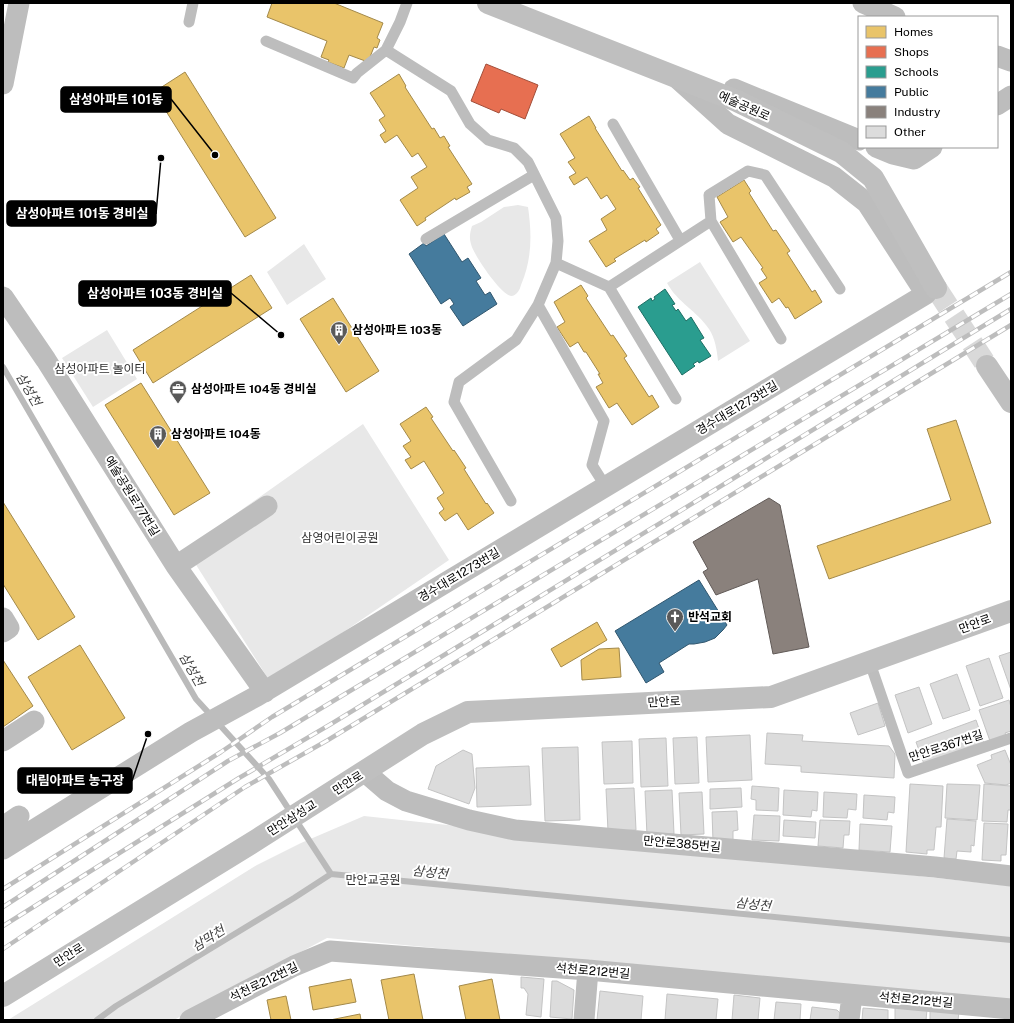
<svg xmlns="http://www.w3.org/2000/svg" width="1014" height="1023" viewBox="0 0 1014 1023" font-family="'Public Sans','Noto Sans KR',sans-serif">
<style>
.green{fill:#e8e8e8}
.homes{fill:#e9c46a;stroke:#a3894a}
.shops{fill:#e76f51;stroke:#a24e39}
.schools{fill:#2a9d8f;stroke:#1d6e64}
.public{fill:#457b9d;stroke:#30566e}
.industry{fill:#8a817c;stroke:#615a57}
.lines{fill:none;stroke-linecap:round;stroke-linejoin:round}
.stream{stroke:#bababa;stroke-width:6}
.building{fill:#dcdcdc;stroke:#c4c4c4}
.secondary-tunnel{stroke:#d9d9d9;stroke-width:22;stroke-dasharray:22 11;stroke-linecap:butt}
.lane{stroke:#bdbdbd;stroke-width:11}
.street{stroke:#bdbdbd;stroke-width:21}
.secondary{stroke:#bfbfbf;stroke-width:22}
.rail-casing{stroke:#bdbdbd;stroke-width:4.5}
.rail{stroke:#fff;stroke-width:3;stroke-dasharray:9;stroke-linecap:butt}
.labels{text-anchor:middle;stroke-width:4;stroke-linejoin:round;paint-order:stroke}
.street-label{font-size:12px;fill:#000;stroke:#fff}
.poi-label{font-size:12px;font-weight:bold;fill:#000;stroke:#fff;text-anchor:start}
.park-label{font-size:12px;fill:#2d2d2d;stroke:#fff}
.water-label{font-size:13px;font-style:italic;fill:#3e3e3e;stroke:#fff}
.leader{fill:none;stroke:#000;stroke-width:1.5}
.callout-dot{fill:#000;stroke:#fff;stroke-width:1.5}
.callout{fill:#000;stroke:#000;stroke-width:1.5}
.callout-label{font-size:13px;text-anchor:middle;font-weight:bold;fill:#fff}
</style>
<rect width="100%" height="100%" fill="#fff"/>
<path class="green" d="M518,205L528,207C532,235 532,259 521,285C520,289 517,296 511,296C501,295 473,254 471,244C469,237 470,233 472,226L481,222L504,207Z
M304,244L326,279L287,305L267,272Z
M700,262L750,341L718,361C717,350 715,338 709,329C697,311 678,303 667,283Z
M107,330L137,379L93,407L62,358Z
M363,424L449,560L279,676L269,680L186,549Z
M364,816L1011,886V1001L327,938L174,1020H8L257,865L301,843Z"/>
<path class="homes" d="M272,3H334L383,23L377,38L380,40L377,48L374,47L368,62L349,55L344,68L328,62L329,60L321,57L327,41L267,17Z
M185,72L276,218L245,237L154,92Z
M399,74L406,86L405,87L432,129L434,128L440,138L444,136L450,146L448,147L472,184L467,187L470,192L456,200L455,198L425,218L426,220L417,226L400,200L418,188L411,177L427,167L418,153L412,157L397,135L385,143L380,135L386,131L379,120L385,116L370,93Z
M589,116L596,128H595L622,171L623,170L630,180L633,178L640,187L638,188L661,225L656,229L659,233L646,242L645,240L614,259L616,261L606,267L589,241L607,230L601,219L616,209L607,195L601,199L587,177L574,185L569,177L576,173L568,162L575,158L560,134Z
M744,180L751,191L749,193L773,231L776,230L790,251L787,253L812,292L815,290L822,302L795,319L788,307L786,308L779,298L772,303L759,283L767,278L761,269L763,268L741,237L733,242L720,222L728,217L717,197Z
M251,275L272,308L153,383L133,350Z
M581,285L588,296L586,298L611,336L613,335L627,356L624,358L649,397L652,395L659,407L632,425L617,403L609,408L596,387L603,383L598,374H600L586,352H584L578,342L570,347L557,327L565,322L554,302Z
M333,298L379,371L346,392L300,319Z
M141,383L210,493L174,515L105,405Z
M426,407L433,417L431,418L453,451L454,450L466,468L464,469L486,504L487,503L494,513L468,530L457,513L445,521L439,513L444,509L437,498L444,493L424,461L411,469L405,460L411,457L403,446L411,441L400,424Z
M956,420L991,523L829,579L817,546L951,500L927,429Z
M3,502L75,617L38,640L3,584Z
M597,622L607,640L561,667L551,649Z
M80,645L125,718L72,750L28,677Z
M619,648L621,677L582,680L581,660L599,649Z
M3,660L33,706L3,727Z
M414,974L423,1020H389L381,980Z
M351,979L356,1002L313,1010L309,987Z
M492,979L500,1020H466L459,986Z
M286,996L291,1020H271L267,1000Z
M360,1014L361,1020H330Z"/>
<path class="shops" d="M486,64L538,85L525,119L501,109L499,113L471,101Z"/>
<path class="schools" d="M665,289L675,304L672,305L676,311L678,309L686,321L691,317L704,338L700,340L711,356L699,363L698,361L693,364L695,366L682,375L638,307L651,298L652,301L655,299L654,297Z"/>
<path class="public" d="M444,234L462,262L468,258L481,278L476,281L485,295L490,292L497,304L463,326L450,307L454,304L450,298L441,304L409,254L424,243L426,246Z
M699,580L727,625L723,630L715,638L705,642L694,644H689L659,663L664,672L646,683L615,631Z"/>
<path class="industry" d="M769,498L780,505L809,647L773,654L758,579L716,595L703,572L708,569L693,542Z"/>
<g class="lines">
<path class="stream" d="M3,367L196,699L269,779L331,874L1011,940
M97,1020L116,1006L294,898L331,874"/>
</g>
<path class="building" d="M1011,652V690L999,656Z
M989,658L1003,698L980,706L966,666Z
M957,674L970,710L943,719L930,684Z
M919,687L932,724L908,733L895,695Z
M1009,700L1011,707V731L1005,733L1006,735L990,741L979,710Z
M878,703L885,726L858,735L850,713Z
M976,720L984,743L924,764L916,742Z
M767,733L803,735L802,741L889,746L895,754L894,778L801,772V766L765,764Z
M750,735L752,780L708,782L706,737Z
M697,737L699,783L675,784L673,738Z
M666,738L668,786L641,787L639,739Z
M632,741L633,783L604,784L602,742Z
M578,747L580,820L545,821L542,748Z
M463,750L472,754L475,788L469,804L428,789L436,766Z
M1005,750L1011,765V783L1006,785L985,783L977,765L992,759L991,755Z
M529,766L531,805L477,807L476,768Z
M910,784L943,786L941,827H936L934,850H927V854L906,852Z
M947,784L980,785L977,820L945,818Z
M984,784L1011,786V810H1008L1007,822L982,821Z
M752,786L779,788L778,811L756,810V800L751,799Z
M634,788L636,830L608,831L606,789Z
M741,788L742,807L710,809V789Z
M672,790L674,834L647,835L645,791Z
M784,790L818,792L817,811L812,810L811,817L783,815Z
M702,792L704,834L681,835L679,793Z
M824,792L857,794L856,810L848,809L847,818L823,817Z
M864,795L895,797L894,813L888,812L887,820L863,818Z
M737,811L738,830L733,831V840L713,841L712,812Z
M754,815L780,816L779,841L752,840Z
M947,819L976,821L974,846L971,845V852L957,851L956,859L944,858Z
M784,820L816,822L815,838L783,836Z
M820,820L850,821L849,835H844L843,848L818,846Z
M984,823L1008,824L1006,855H1001V861L982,860Z
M860,824L892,826L890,852L859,850Z
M521,977L544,979L541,1017L526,1015L528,994L524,988H521Z
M552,981H557L574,990L572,1019L550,1017Z
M600,991L643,996L641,1020H597Z
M667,994L718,999L716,1020H665Z
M734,995L760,998L758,1020H732Z
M776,1002L801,1004L800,1020H774Z
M812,1007L837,1010L846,1019V1020H810Z
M863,1008L888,1010V1020H862Z
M895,1008L927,1010L926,1020H895Z
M930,1010L959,1012L958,1020H930Z"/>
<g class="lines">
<path class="secondary-tunnel" d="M936,288L987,366"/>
<path class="lane" d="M189,22L193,3
M266,41L353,78L357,73L386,50L400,22L407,3
M386,50L451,91L470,124L488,140L514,148L528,162L556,218L558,241L556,263L538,305L516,340L459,382L454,402L511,501
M613,124L680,240
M711,221L709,195L748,171L765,175L840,289
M426,239L534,175
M556,263L609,287L676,399
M609,287L711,221L781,339
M538,305L604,421L592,465L606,487
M870,663L908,773L1011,738"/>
<path class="street" d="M863,3L895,17
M997,56L1011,61
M3,84L19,3
M734,89L859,140
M997,105L1011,96
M876,147L893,154L914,159L932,147
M3,297L46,360L176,566L265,692
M176,566L267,506
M3,618L9,628L3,632
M3,741L34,721
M365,772L387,791L406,801L469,820L515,830L935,867L1011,876
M3,827L19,816
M3,849L191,732L257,696L926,294L867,203L834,177L728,124L678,79
M190,1020L294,966L330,951L588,970L1011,1009
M584,1020L588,970
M849,1020L852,995"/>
<path class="secondary" d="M488,3L737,101L841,152L873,178L936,288
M987,366L1011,402
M3,996L258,839L423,734L468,712L771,697L1011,611"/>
<g class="rail-casing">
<path id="rail" d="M3,889L221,752L272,717L1011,272
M3,907L228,761L280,733L1011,294
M3,926L239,778L331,724L1011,309
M3,949L245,787L328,740L1011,325"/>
</g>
<use href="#rail" class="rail"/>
</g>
<defs>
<g id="building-pin" transform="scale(0.9)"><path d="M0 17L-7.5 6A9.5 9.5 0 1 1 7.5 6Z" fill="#595959" stroke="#fff"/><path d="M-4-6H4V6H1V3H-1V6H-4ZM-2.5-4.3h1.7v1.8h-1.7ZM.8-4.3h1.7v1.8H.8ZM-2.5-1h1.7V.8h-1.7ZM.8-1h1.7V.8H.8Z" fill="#fff"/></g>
<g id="office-pin" transform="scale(0.9)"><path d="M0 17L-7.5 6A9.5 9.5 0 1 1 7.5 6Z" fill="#595959" stroke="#fff"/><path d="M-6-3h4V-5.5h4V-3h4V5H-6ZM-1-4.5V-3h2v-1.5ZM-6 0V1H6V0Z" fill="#fff"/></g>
<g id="church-pin" transform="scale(0.9)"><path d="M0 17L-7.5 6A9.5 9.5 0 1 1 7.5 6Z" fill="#595959" stroke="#fff"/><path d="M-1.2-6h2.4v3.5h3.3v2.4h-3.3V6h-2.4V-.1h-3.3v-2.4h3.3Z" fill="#fff"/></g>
</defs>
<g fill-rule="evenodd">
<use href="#building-pin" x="339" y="330"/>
<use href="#office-pin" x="178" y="389"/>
<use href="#building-pin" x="158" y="434"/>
<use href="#church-pin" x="675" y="617"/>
</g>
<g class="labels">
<g class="street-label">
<text transform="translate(744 106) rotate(24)" y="4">예술공원로</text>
<text transform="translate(737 408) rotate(-31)" y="4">경수대로1273번길</text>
<text transform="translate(132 496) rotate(58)" y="4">예술공원로77번길</text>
<text transform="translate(459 575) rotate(-31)" y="4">경수대로1273번길</text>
<text transform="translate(975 624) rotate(-20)" y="4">만안로</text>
<text transform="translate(664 702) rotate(-3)" y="4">만안로</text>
<text transform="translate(946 746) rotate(-18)" y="4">만안로367번길</text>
<text transform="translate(348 783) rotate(-32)" y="4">만안로</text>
<text transform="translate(292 818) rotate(-32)" y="4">만안삼성교</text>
<text transform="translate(682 844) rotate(5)" y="4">만안로385번길</text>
<text transform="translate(69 955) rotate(-32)" y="4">만안로</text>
<text transform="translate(593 971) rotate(5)" y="4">석천로212번길</text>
<text transform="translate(264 982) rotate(-26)" y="4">석천로212번길</text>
<text transform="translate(916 1000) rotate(5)" y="4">석천로212번길</text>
</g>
<g class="poi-label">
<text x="352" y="334">삼성아파트 103동</text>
<text x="191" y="393">삼성아파트 104동 경비실</text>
<text x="171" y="438">삼성아파트 104동</text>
<text x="688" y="621">반석교회</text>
</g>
<g class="park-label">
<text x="100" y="373">삼성아파트 놀이터</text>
<text x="340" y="542">삼영어린이공원</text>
<text x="373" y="884">만안교공원</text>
</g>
<g class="water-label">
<text transform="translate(29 389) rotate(60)" y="5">삼성천</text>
<text transform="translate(192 669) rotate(60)" y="5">삼성천</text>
<text transform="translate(430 872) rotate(6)" y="5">삼성천</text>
<text transform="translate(753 904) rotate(6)" y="5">삼성천</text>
<text transform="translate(208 938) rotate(-32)" y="5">삼막천</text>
</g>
</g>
<path class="leader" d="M215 155L171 99M161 158L156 214M281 335L231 293M148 734L132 781"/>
<g class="callout-dot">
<circle cx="215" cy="155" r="4"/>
<circle cx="161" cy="158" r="4"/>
<circle cx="281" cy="335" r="4"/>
<circle cx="148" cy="734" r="4"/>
</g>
<g class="callout">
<rect x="61" y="87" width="110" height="25" rx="4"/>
<rect x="7" y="201" width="149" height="25" rx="4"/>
<rect x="79" y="281" width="152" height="25" rx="4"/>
<rect x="18" y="768" width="114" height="25" rx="4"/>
</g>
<g class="callout-label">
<text x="116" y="104">삼성아파트 101동</text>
<text x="82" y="218">삼성아파트 101동 경비실</text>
<text x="155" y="298">삼성아파트 103동 경비실</text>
<text x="75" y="785">대림아파트 농구장</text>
</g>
<rect width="1014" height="1023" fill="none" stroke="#000000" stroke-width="8"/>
<rect x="858" y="16" width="140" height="132" fill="#ffffff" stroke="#999999"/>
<rect x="866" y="26" width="20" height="12" fill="#e9c46a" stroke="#999999"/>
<text x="894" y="36" font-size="12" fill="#000000">Homes</text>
<rect x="866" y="46" width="20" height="12" fill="#e76f51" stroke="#999999"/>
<text x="894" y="56" font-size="12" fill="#000000">Shops</text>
<rect x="866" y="66" width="20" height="12" fill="#2a9d8f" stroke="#999999"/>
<text x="894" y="76" font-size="12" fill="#000000">Schools</text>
<rect x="866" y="86" width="20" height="12" fill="#457b9d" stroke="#999999"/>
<text x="894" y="96" font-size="12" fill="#000000">Public</text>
<rect x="866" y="106" width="20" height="12" fill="#8a817c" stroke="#999999"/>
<text x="894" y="116" font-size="12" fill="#000000">Industry</text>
<rect x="866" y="126" width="20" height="12" fill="#dcdcdc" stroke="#999999"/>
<text x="894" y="136" font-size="12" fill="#000000">Other</text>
</svg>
